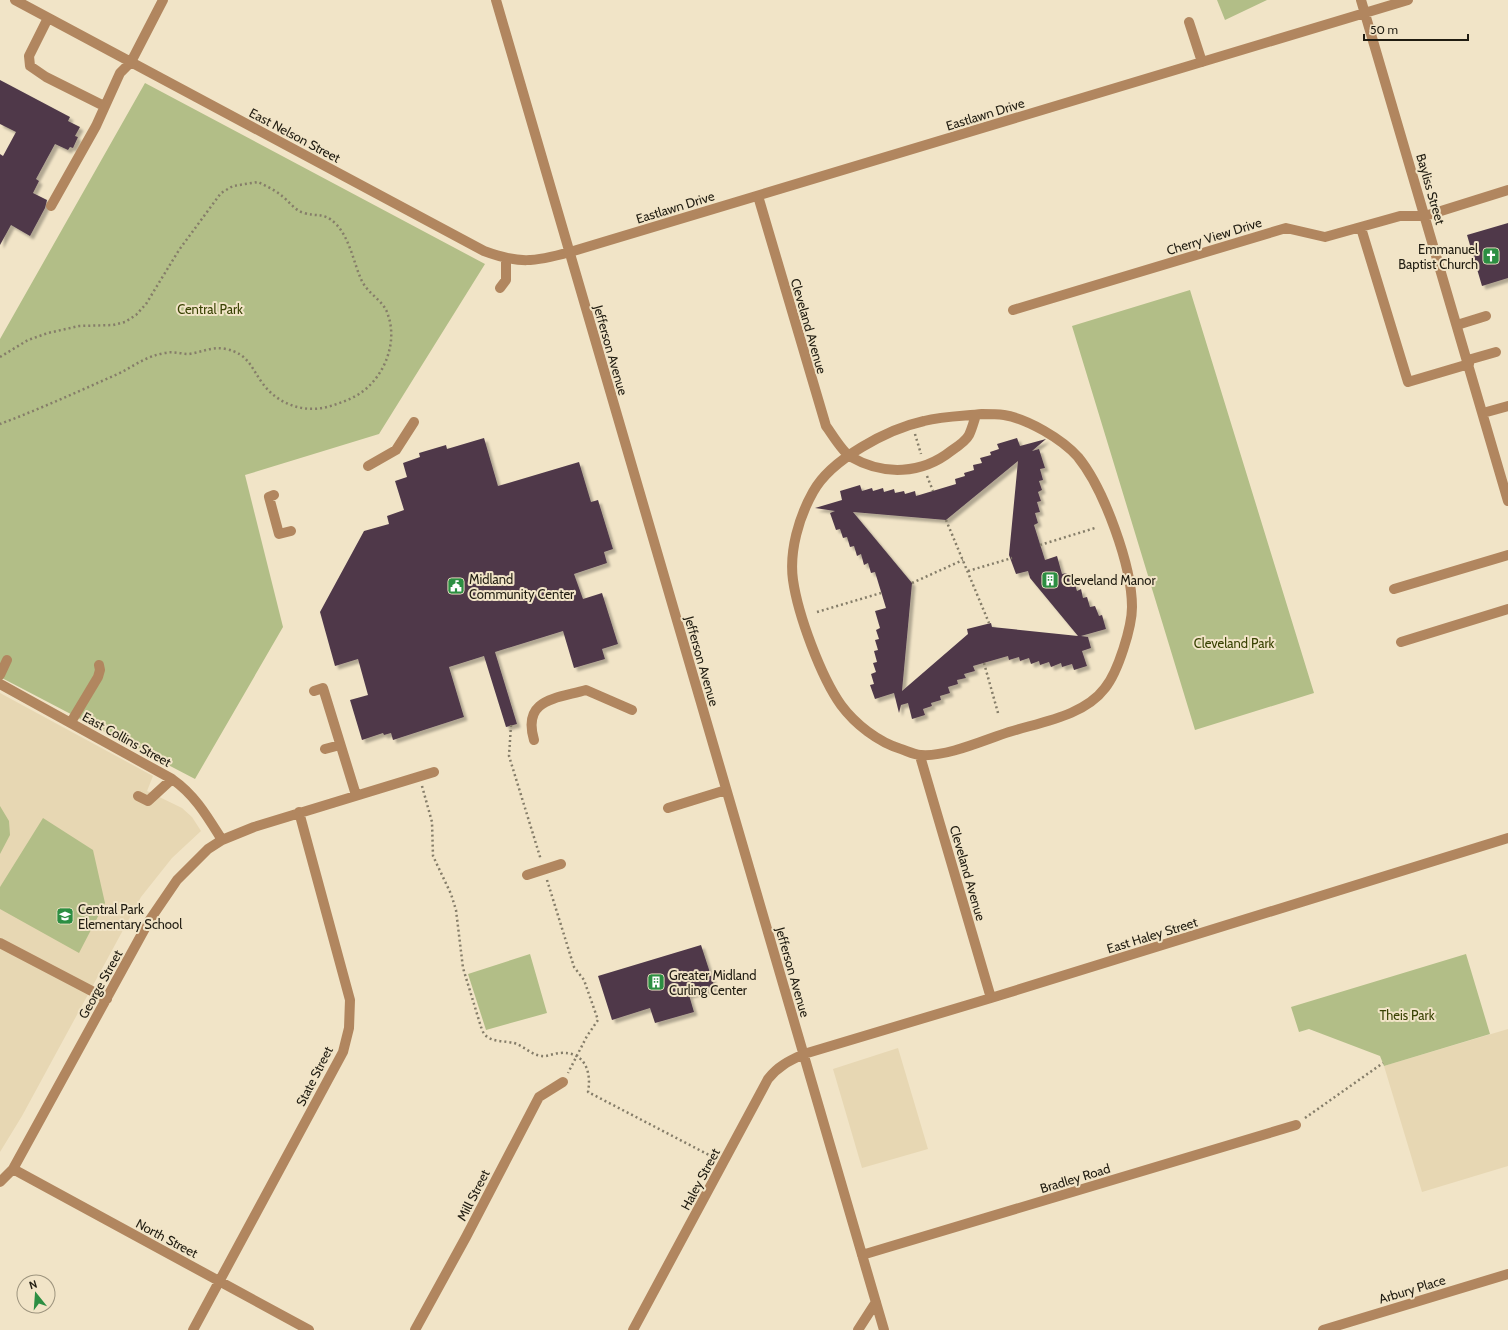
<svg xmlns="http://www.w3.org/2000/svg" width="1508" height="1330" viewBox="0 0 1508 1330" font-family="Cabin,sans-serif">
<style>
.built{fill:#e7d7b3}
.green{fill:#b2be87}
.building{fill:#4f394a;fill-rule:evenodd;filter:url(#shadow)}
.lines{fill:none;stroke-linecap:round;stroke-linejoin:round}
.path{stroke:#857d69;stroke-width:2.5;stroke-dasharray:2 3;stroke-linecap:butt}
.minor{stroke:#b1865f;stroke-width:10}
.labels{text-anchor:middle;stroke-width:4;stroke-linejoin:round;paint-order:stroke}
.street-label{font-size:13px;fill:#201c11;stroke:#f1e4c7}
.poi-label{font-size:13px;fill:#201c11;stroke:#f1e4c7;text-anchor:start}
.park-label{font-size:13px;fill:#394203;stroke:#f1e4c7}
</style>
<defs>
<filter id="shadow"><feDropShadow dx="3.5" dy="3.5" stdDeviation="1" flood-color="#0004"/></filter>
</defs>
<rect width="100%" height="100%" fill="#f1e4c7"/>
<path class="built" d="M0,693L153,776L147,791L182,808L192,817L201,831L172,858L141,897L22,1116L0,1152Z
M1508,1029V1166L1422,1192L1384,1066Z
M898,1048L928,1149L862,1168L833,1069Z"/>
<path class="green" d="M1217,0H1267L1225,20Z
M145,83L485,264L379,434L245,475L283,627L195,779L0,677V339Z
M1190,290L1314,693L1195,730L1072,326Z
M0,806L9,821L10,835L0,854Z
M43,818L93,850L105,903L79,953L0,909V887Z
M530,954L547,1013L486,1030L468,974Z
M1466,954L1490,1034L1384,1066L1380,1056L1309,1029L1299,1032L1291,1007Z"/>
<path class="building" d="M0,80L70,117L68,121L80,127L75,136L78,137L73,148L70,147L68,150L55,144L36,179L39,181L33,193L47,200L45,208L30,236L11,225L0,245V154L3,156L16,132L0,124Z
M1508,223V278L1482,286L1467,235Z
M484,438L498,486L579,462L591,502L598,500L613,549L604,552L607,563L574,574L583,599L602,593L618,644L602,649L605,659L574,668L563,631L495,652L517,724L506,727L484,656L449,667L464,717L393,740L391,733L384,735L383,733L362,740L350,700L368,695L358,659L335,666L320,612L364,531L389,524L387,516L404,510L395,481L407,477L403,463L420,457L419,453L446,445L447,449Z
M1017,438L1020,446L1046,439L1032,451L1039,449L1045,468L1040,469L1043,480L1039,481L1042,490L1038,492L1041,501L1037,502L1040,512L1035,513L1038,523L1034,525L1045,560L1057,556L1062,574L1067,573L1070,582L1074,581L1077,591L1081,589L1083,598L1087,597L1090,607L1095,606L1099,616L1102,615L1106,629L1081,636L1088,637L1091,648L1082,651L1087,666L1074,670L1072,664L1062,667L1061,663L1051,667L1049,662L1040,665L1039,661L1031,664L1029,658L1020,661L1019,657L1009,660L1008,656L973,666L975,671L964,674L966,678L957,680L958,684L948,687L950,693L940,696L941,700L931,703L932,706L923,709L925,715L912,719L908,703L901,705L899,713L894,693L875,699L870,685L874,684L871,674L876,672L873,663L877,662L874,651L878,650L875,640L879,639L876,630L880,628L875,611L886,608L875,572L871,573L868,563L864,565L861,554L857,556L854,546L850,547L847,537L843,538L840,529L836,530L830,513L835,511L815,508L842,500L840,491L860,485L862,491L872,488L873,491L883,488L884,492L894,489L895,493L904,491L905,494L915,491L916,496L956,484L955,479L965,476L964,473L974,470L973,465L982,463L980,458L991,455L990,452L999,449L997,444ZM1018,461L1009,555L1016,574L1028,571L1030,578L1078,636L992,627L991,623L967,629L968,634L902,691L912,583L853,512L946,520Z
M701,945L715,988L689,995L694,1012L655,1023L650,1008L612,1020L598,976Z"/>
<g class="lines">
<path class="path" d="M0,357L28,340L48,333L79,326L113,325L125,322L136,315L146,304L179,250L221,193L233,186L258,182C266,186 275,190 282,196C289,201 294,210 304,213C317,217 323,212 335,223C350,238 353,261 361,279C367,294 384,300 388,315C398,343 384,378 359,394C349,400 338,404 327,407C303,413 278,404 263,384C251,368 249,354 226,349C213,346 202,352 189,354C181,354 173,351 165,353C146,356 134,366 118,374C79,391 40,409 0,424
M915,434L921,454
M927,476L933,491
M946,520L989,623
M1040,545L1095,528
M968,571L1012,558
M912,583L963,560
M817,612L881,593
M984,663L998,713
M511,725L509,756L541,860
M422,786L432,822L433,856L451,894L456,910L463,968L481,1027C482,1029 483,1033 485,1035C492,1042 505,1041 514,1043C524,1046 531,1055 542,1056C547,1057 554,1053 560,1053C584,1051 592,1071 588,1092L709,1155
M547,880L574,967L584,980L598,1020L587,1036L568,1073
M1305,1118L1383,1063"/>
<path class="minor" d="M15,0L484,251C519,264 534,262 570,252L1408,0
M496,0L884,1330
M1361,0L1508,501
M48,18L29,56L30,66L46,77L104,106
M1189,22L1202,62
M758,196L826,426C832,434 843,453 851,457C884,476 922,474 951,451C957,447 966,441 969,435C972,429 974,421 976,415
M51,206L96,126L120,73L131,62L163,0
M1361,228L1408,382L1469,364
M500,288L506,280V259
M1013,310L1286,228L1325,237L1400,216H1425L1508,190
M1457,325L1486,316
M1468,360L1496,352
M1483,413L1508,406
M982,414C989,414 997,414 1004,415C1028,419 1062,439 1078,457C1104,489 1132,566 1132,607C1132,627 1118,672 1105,688C1084,716 1041,722 1009,732C984,740 947,757 921,755C915,755 907,751 901,749C878,742 855,724 841,705C821,677 798,615 793,580C789,551 799,517 813,492C831,459 888,429 924,421C943,416 963,416 982,414Z
M368,466L396,450L414,422
M274,495L269,497L279,534L291,531
M1394,589L1508,555
M1401,642L1508,609
M0,675L7,660
M0,684L172,779C195,795 207,816 222,840
M314,691L323,688L356,795
M71,722L98,677L100,670L99,665
M534,740C522,699 555,699 586,690L632,710
M325,749L340,745
M920,756L991,998
M138,796L148,801L172,779
M668,808L726,790
M527,875L561,864
M0,943L107,999
M13,1169L309,1330
M0,1182L13,1169L149,921L177,880L208,849L222,840L254,827L434,772
M862,1255L1296,1125
M193,1330L343,1052L349,1028L350,1000L299,812
M415,1330L466,1237L539,1097L563,1082
M633,1330L768,1079C778,1066 789,1061 804,1054L991,998L1508,838
M858,1330L876,1302
M1323,1330L1508,1274"/>
</g>
<defs>
<g id="church-square" transform="scale(0.9)"><rect x="-9" y="-9" width="18" height="18" rx="4" fill="#2c8e42" stroke="#f1e4c7"/><path d="M-1.2-6h2.4v3.5h3.3v2.4h-3.3V6h-2.4V-.1h-3.3v-2.4h3.3Z" fill="#fff"/></g>
<g id="building-square" transform="scale(0.9)"><rect x="-9" y="-9" width="18" height="18" rx="4" fill="#2c8e42" stroke="#f1e4c7"/><path d="M-4-6H4V6H1V3H-1V6H-4ZM-2.5-4.3h1.7v1.8h-1.7ZM.8-4.3h1.7v1.8H.8ZM-2.5-1h1.7V.8h-1.7ZM.8-1h1.7V.8H.8Z" fill="#fff"/></g>
<g id="civic-square" transform="scale(0.9)"><rect x="-9" y="-9" width="18" height="18" rx="4" fill="#2c8e42" stroke="#f1e4c7"/><path d="M-.6-6.5H3V-4.5H.6V-3L4-1V1h2V6H-6V1h2V-1L-.6-3ZM-1.2 2.5V6h2.4V2.5Z" fill="#fff"/></g>
<g id="school-square" transform="scale(0.9)"><rect x="-9" y="-9" width="18" height="18" rx="4" fill="#2c8e42" stroke="#f1e4c7"/><path d="M0-5L7-2L0 1L-7-2ZM-4 1L0 2.5L4 1V4Q0 6-4 4Z" fill="#fff"/></g>
</defs>
<g fill-rule="evenodd">
<use href="#church-square" x="1491" y="256"/>
<use href="#building-square" x="1050" y="580"/>
<use href="#civic-square" x="456" y="586"/>
<use href="#school-square" x="65" y="916"/>
<use href="#building-square" x="656" y="982"/>
</g>
<g class="labels">
<g class="street-label">
<text transform="translate(985 114) rotate(-17)" y="5">Eastlawn Drive</text>
<text transform="translate(295 135) rotate(28)" y="5">East Nelson Street</text>
<text transform="translate(1431 189) rotate(74)" y="5">Bayliss Street</text>
<text transform="translate(675 207) rotate(-17)" y="5">Eastlawn Drive</text>
<text transform="translate(1214 236) rotate(-17)" y="5">Cherry View Drive</text>
<text transform="translate(809 326) rotate(74)" y="5">Cleveland Avenue</text>
<text transform="translate(611 350) rotate(74)" y="5">Jefferson Avenue</text>
<text transform="translate(702 661) rotate(74)" y="5">Jefferson Avenue</text>
<text transform="translate(127 739) rotate(29)" y="5">East Collins Street</text>
<text transform="translate(968 873) rotate(74)" y="5">Cleveland Avenue</text>
<text transform="translate(1152 935) rotate(-17)" y="5">East Haley Street</text>
<text transform="translate(793 972) rotate(74)" y="5">Jefferson Avenue</text>
<text transform="translate(100 984) rotate(-61)" y="5">George Street</text>
<text transform="translate(314 1076) rotate(-63)" y="5">State Street</text>
<text transform="translate(1075 1178) rotate(-17)" y="5">Bradley Road</text>
<text transform="translate(700 1179) rotate(-62)" y="5">Haley Street</text>
<text transform="translate(473 1195) rotate(-63)" y="5">Mill Street</text>
<text transform="translate(167 1238) rotate(28)" y="5">North Street</text>
<text transform="translate(1412 1289) rotate(-17)" y="5">Arbury Place</text>
</g>
<g class="poi-label">
<text x="1478" y="254" text-anchor="end">Emmanuel<tspan x="1478" dy="15">Baptist Church</tspan></text>
<text x="469" y="584">Midland<tspan x="469" dy="15">Community Center</tspan></text>
<text x="1063" y="585">Cleveland Manor</text>
<text x="78" y="914">Central Park<tspan x="78" dy="15">Elementary School</tspan></text>
<text x="669" y="980">Greater Midland<tspan x="669" dy="15">Curling Center</tspan></text>
</g>
<g class="park-label">
<text x="210" y="314">Central Park</text>
<text x="1234" y="648">Cleveland Park</text>
<text x="1407" y="1020">Theis Park</text>
</g>
</g>
<g transform="translate(36 1294) rotate(343)"><circle r="19" fill="#f1e4c7" stroke="#9d947e"/>
<path d="M0-3L7 15L0 10L-7 15Z" fill="#2c8e42"/>
<text y="-6" font-size="11" font-weight="bold" text-anchor="middle" fill="#201c11">N</text>
</g>
<path d="M1364 34v6h104v-6" fill="none" stroke="#201c11" stroke-width="2"/>
<text x="1370" y="34" font-size="12" fill="#201c11" stroke="#f1e4c7" stroke-width="3" paint-order="stroke">50 m</text>
</svg>
